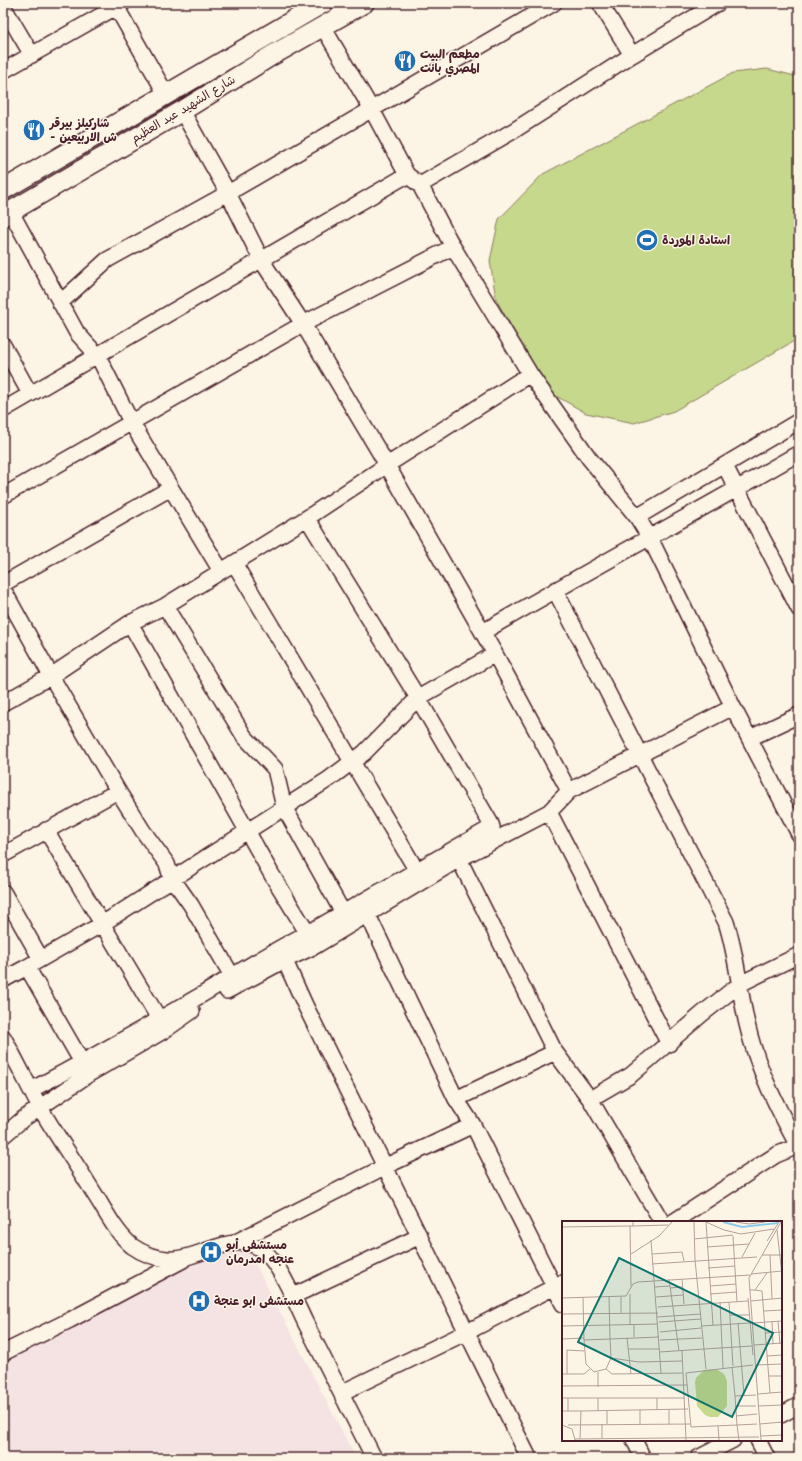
<svg xmlns="http://www.w3.org/2000/svg" width="802" height="1461" viewBox="0 0 802 1461" font-family="'Playpen Sans','Playpen Sans Arabic',sans-serif">
<style>
.built{fill:#f5e3e4}
.green{fill:#c6d88c;stroke:#887c5c}
.lines{fill:none;stroke-linecap:round;stroke-linejoin:round}
.minor-casing{stroke:#4a1f2b;stroke-width:18}
.major-casing{stroke:#4a1f2b;stroke-width:22}
.minor{stroke:#fcf5e5;stroke-width:15}
.major{stroke:#fcf5e5;stroke-width:19}
.labels{text-anchor:middle;stroke-width:3;stroke-linejoin:round;paint-order:stroke}
.poi-label{font-size:12px;font-weight:bold;fill:#4a1f2b;stroke:#fcf5e5;text-anchor:start}
.street-label{font-size:12px;fill:#4a1f2b;stroke:#fcf5e5}
.inset-river{fill:none;stroke:#8aceec;stroke-width:2}
.inset-road{fill:none;stroke:#b59f9b;stroke-width:1}
.view{fill:#0f766e;fill-opacity:0.15;stroke:#0f766e;stroke-width:2}
.inset-edge{fill:none;stroke:#4a1f2b;stroke-width:2}
</style>
<rect width="100%" height="100%" fill="#fcf5e5"/>
<filter id="ink" filterUnits="userSpaceOnUse"><feTurbulence type="fractalNoise" baseFrequency=".025" numOctaves="2"/><feDisplacementMap in="SourceGraphic" scale="8" xChannelSelector="R" yChannelSelector="G"/><feConvolveMatrix kernelMatrix="1 2 1 2 8 2 1 2 1" color-interpolation-filters="sRGB"/></filter>
<g filter="url(#ink)">
<path class="built" d="M243,1240L356,1458H3V1361Z"/>
<path class="green" d="M767,69L799,77V338L674,411L634,423L586,413L547,391L496,299L490,261L499,219L543,174L733,73Z"/>
<g class="lines">
<g class="minor-casing">
<path id="minor" d="M114,3L166,94
M3,6L32,55
M323,27L372,110L407,175L420,185L453,247L530,374L589,458L637,517L799,421
M632,55L718,3
M3,71L123,3
M182,111L228,193L262,261L303,324L387,465L530,374
M420,185L513,131L632,55L600,3
M11,212L77,333L98,356L131,422L221,571
M60,303L107,260L228,193L554,3
M3,345L30,394
M3,410L407,175
M725,466L799,609
M3,496L303,324L453,247
M637,517L650,538L733,707L799,834
M234,563L417,871
M3,584L171,488
M3,589L51,676L118,791L143,831L167,864L172,880L179,888L191,905L232,976
M555,590L726,922C737,955 739,990 747,1024C757,1068 777,1107 798,1146H799
M165,606L244,736L275,769L284,807L343,913
M130,623L272,875L313,942
M483,632C587,571 694,514 799,453
M3,703L51,676L130,623L165,606L307,518L387,465L495,654L569,791
M750,738L799,715
M549,812L669,1044
M46,830L164,1027
M3,855L118,791
M459,859L555,1052L590,1099L662,1222
M3,892L41,959
M367,913L456,1099L473,1125L563,1304
M281,952L305,1005L529,1458
M27,967L102,924L329,779L364,753L418,698L495,654
M3,980L27,967L87,1071
M227,991L285,960L315,946L459,859L549,812L569,791L733,707
M3,1037C16,1060 27,1083 39,1106C56,1135 75,1162 92,1190C104,1208 115,1232 132,1246C142,1253 154,1258 167,1259C199,1262 235,1226 265,1252C280,1265 296,1303 305,1322C328,1367 351,1413 374,1458
M31,1090C89,1059 146,1027 203,994C238,973 272,951 308,933L492,827L491,824L418,698L307,518
M456,1099L555,1052
M590,1099L631,1075L702,1014L740,984L799,955
M3,1136L23,1119L89,1074L165,1030L192,1011
M673,1222L776,1155L798,1146
M236,1242L384,1167L473,1125
M293,1296L420,1236
M3,1353L70,1320L183,1260
M341,1393L467,1332L562,1283
M781,1415L799,1405
M634,1440L643,1458
M758,1440L767,1458
M698,1458L733,1440"/>
</g>
<g class="major-casing">
<path id="major" d="M3,190L323,3
M3,216L182,111L271,56L364,3"/>
</g>
<use href="#minor" class="minor"/>
<use href="#major" class="major"/>
</g>
</g>
<defs>
<g id="restaurant-disc" transform="scale(1.15)"><circle r="9.5" fill="#1f6fb2" stroke="#fcf5e5"/><path d="M-5-6h1v4h1v-4h1v4h1v-4h1v5L-1.5 .5V6h-2V.5L-5-1ZM5-6V6H3V1.5H1.5Q1.5-4 5-6Z" fill="#fff"/></g>
<g id="stadium-disc" transform="scale(1.15)"><circle r="9.5" fill="#1f6fb2" stroke="#fcf5e5"/><path d="M0-5a6.5 5 0 1 0 0 10a6.5 5 0 1 0 0-10ZM-3.5-1.8h7v3.6h-7Z" fill="#fff"/></g>
<g id="hospital-disc" transform="scale(1.15)"><circle r="9.5" fill="#1f6fb2" stroke="#fcf5e5"/><path d="M-5-5h3v3.5h4V-5h3V5h-3V1.5h-4V5h-3Z" fill="#fff"/></g>
</defs>
<g fill-rule="evenodd">
<use href="#restaurant-disc" x="405" y="61"/>
<use href="#restaurant-disc" x="34" y="130"/>
<use href="#stadium-disc" x="647" y="240"/>
<use href="#hospital-disc" x="211" y="1252"/>
<use href="#hospital-disc" x="199" y="1301"/>
</g>
<g class="labels">
<g class="poi-label">
<text x="420" y="58">مطعم البيت<tspan x="420" dy="14">المصري بانت</tspan></text>
<text x="50" y="127">شاركيلز بيرقر<tspan x="50" dy="14">- ش الاربيعين</tspan></text>
<text x="662" y="244">استادة الموردة</text>
<text x="226" y="1249">مستشفى أبو<tspan x="226" dy="14">عنجه امدرمان</tspan></text>
<text x="214" y="1305">مستشفى ابو عنجة</text>
</g>
<g class="street-label">
<text transform="translate(183 109) rotate(-31)" y="4">شارع الشهيد عبد العظيم</text>
</g>
</g>
<g transform="translate(562 1221)">
<rect width="220" height="220" fill="#fcf5e5"/>
<path d="M154,148L162,153L165,160V185L156,196H148L143,194L135,185L133,161L134,157L142,149Z" fill="#c6d88c"/>
<path class="inset-river" d="M161,1L180,6L216,2"/>
<path class="inset-road" d="M144,1L151,104M144,1L162,9L179,13L212,8M174,1L187,3L203,1M68,5L69,65M71,5L106,4M0,6L68,5H71V1M215,9L220,54M171,15L175,81M132,18L171,14M89,19L99,152M205,20L217,1M145,26L187,23M69,33L97,15L110,1M90,33L120,31L122,40M200,34H219M208,34L210,78M180,36L193,12M90,43L195,36M146,47L173,45M189,53L220,50M120,58L122,83M108,65L117,130M148,65L174,63M93,66L108,65L107,58M108,67L120,66M188,69H193L205,52M193,69L200,70L208,172M68,73V104M148,73L175,71M21,76L22,119L48,118L47,76M94,76L121,74M0,77L64,75L71,63L76,61L188,54M186,77L191,134M189,80L220,77M158,81L161,147M167,81L171,145M96,86L186,80M202,90L220,89M59,92V76M0,93L96,92M168,94H187M95,96L139,93M210,100L211,123M216,100L218,123M97,101L139,98M176,102L182,174M191,102L220,100M0,105L96,103M139,105L188,102M98,111L139,107M203,112L220,111M72,116V103M65,117L69,153M0,118L22,117M22,119L24,143L32,151L44,148L49,137L77,141L120,140M98,119L140,117M192,124L220,122M67,128H97M120,130L124,219M98,131L142,128L133,39L132,1M205,135L220,134M49,137L48,118L97,116M194,144L220,143M170,146L173,175L194,174M44,148L50,153L121,152M144,148L142,128L190,125M36,151V166M0,153H22L28,148M5,153V129L22,130M207,155H220M0,165L125,164M196,173L220,171M173,175L175,204L195,203M0,177H95V189M6,177V190M36,177V190M95,177H123M173,185H194M197,185L220,184M78,189V203M107,189V203M0,190H19M174,195L195,193M45,203V189M198,203L220,201M0,204L10,208L13,219M6,204L128,203M156,205L157,219M199,215L220,214M40,217V203M13,218L197,216M18,218L19,190L126,188M177,219L175,204L129,206L124,152L191,144M199,219L187,57L219,1"/>
<path class="view" d="M57,37L211,112L170,196L16,121Z"/>
<rect width="220" height="220" class="inset-edge"/>
</g>
<rect width="802" height="1461" fill="none" stroke="#fcf5e5" stroke-width="16"/>
<rect x="8" y="8" width="786" height="1445" fill="none" stroke="#4a1f2b" stroke-width="1.5" filter="url(#ink)"/>
</svg>
